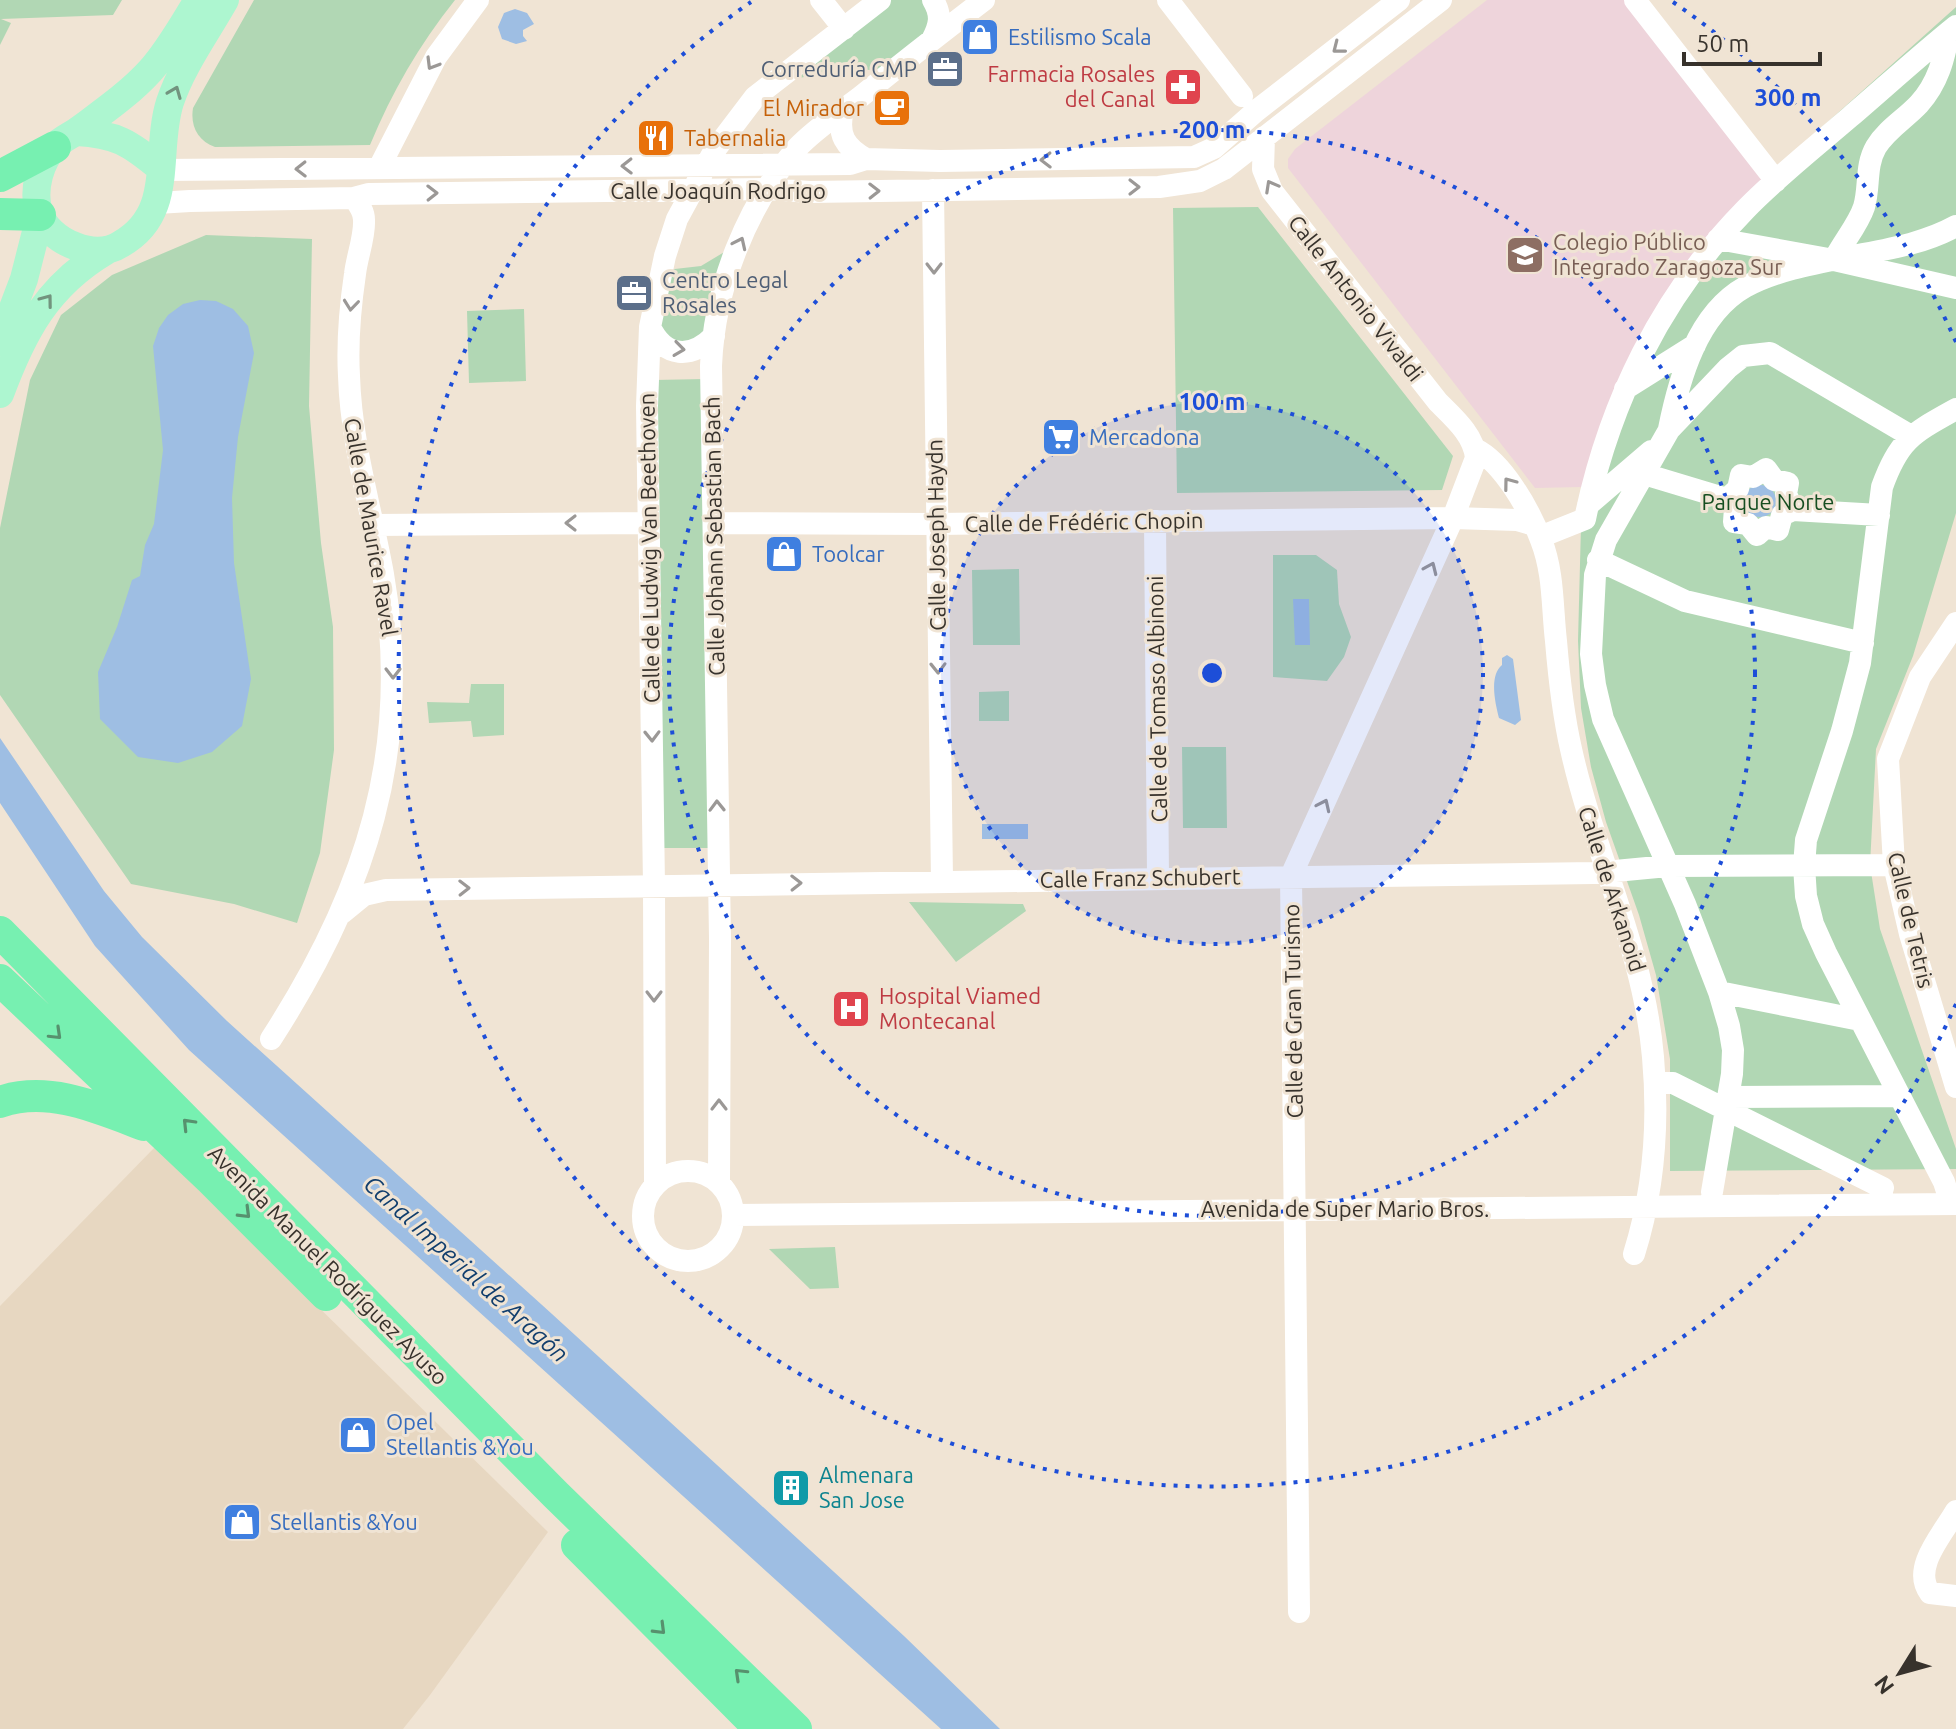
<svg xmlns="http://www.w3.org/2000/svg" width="1956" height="1729" viewBox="0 0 1956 1729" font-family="Ubuntu,sans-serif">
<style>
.built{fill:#e7d7c1}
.education{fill:#eed4db}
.green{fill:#b1d7b4}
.water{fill:#9ebee3}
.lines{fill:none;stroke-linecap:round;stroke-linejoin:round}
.minor{stroke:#fff;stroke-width:22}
.major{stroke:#adf6d0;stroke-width:28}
.highway{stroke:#77f0b1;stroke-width:32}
.oneway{stroke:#9b9896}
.oneway2{stroke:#72947e}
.oneway3{stroke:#57916e}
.ring{fill:none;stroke:#1d4ed8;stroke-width:4;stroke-dasharray:4 8}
.labels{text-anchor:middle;stroke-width:6;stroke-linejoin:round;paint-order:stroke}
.shop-label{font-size:22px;fill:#366cbe;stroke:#f0e4d4;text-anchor:start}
.service-label{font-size:22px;fill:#4e5e75;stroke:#f0e4d4;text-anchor:end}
.health-label{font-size:22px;fill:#be3a42;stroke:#f0e4d4;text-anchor:end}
.food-label{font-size:22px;fill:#c56008;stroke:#f0e4d4;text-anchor:end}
.street-label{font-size:22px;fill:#37322c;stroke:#f0e4d4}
.education-label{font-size:22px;fill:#785e54;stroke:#f0e4d4;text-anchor:start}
.park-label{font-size:22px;fill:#164e21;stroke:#f0e4d4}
.culture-label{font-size:22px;fill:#0d838f;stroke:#f0e4d4;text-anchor:start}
.water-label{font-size:24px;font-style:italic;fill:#113e6d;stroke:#f0e4d4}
.centre{fill:#1d4ed8;stroke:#f0e4d4;stroke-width:4}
.ring-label{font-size:24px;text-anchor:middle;font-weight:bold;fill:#1d4ed8;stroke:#f0e4d4;stroke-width:6;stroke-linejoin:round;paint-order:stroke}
</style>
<rect width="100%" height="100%" fill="#f0e4d4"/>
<path class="built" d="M155,1147L548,1532L430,1695L403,1729H0V1306Z"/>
<path class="education" d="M1487,0H1625L1764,179L1582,487L1535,488L1288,168V159L1295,149Z"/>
<path class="green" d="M0,0H122L113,15L1,19L11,23L0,45Z
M254,0H455C419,45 392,92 370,145L215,147C198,141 190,126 193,108Z
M889,0H924L932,31L885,71L840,68L796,79Z
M1956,7V513L1913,656L1876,749L1870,865L1880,929L1956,1149V1169L1670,1171V1059L1656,975L1639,915L1606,822L1591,767L1581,708L1578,641L1582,487L1599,429L1764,179Z
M1258,207L1453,456L1442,490L1177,493L1173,208Z
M206,235L312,239L309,406L321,543L333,627L334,750L320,853L297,923L234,904L131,884L0,695V528L30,380L61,315L112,275Z
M731,248L704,338L671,345L657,318L666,270L701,266Z
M524,309L526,381L469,383L467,311Z
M705,379L710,848H660L654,380Z
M1273,555H1316L1337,570L1339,604L1351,637L1344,657L1327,681L1273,677Z
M1019,569L1020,645H973L972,570Z
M471,684H504V735L473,737L471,721L429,723L427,702L469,703Z
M1009,691V721H979V692Z
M1182,747H1226L1227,828H1183Z
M909,902L1023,904L1026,911L956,962Z
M835,1247L839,1288L810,1289L769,1249Z"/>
<path class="water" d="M515,9L527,13L534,24L523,30V36L527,41L516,44L502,39L498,27L504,13Z
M200,300L216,301L233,309L248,326L254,353L238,437L232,498L234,563L251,679L242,726L212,752L178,763L138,757L100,719L98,672L117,627L132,580L140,576L145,545L154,524L163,450L153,346L159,328L168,315L183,304Z
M1744 501a16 16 0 1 1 32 0a16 16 0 1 1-32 0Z
M1293,599H1309L1310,645H1295Z
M1507,655L1513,659L1521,720L1515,725L1499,718C1495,702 1489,676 1502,665V658Z
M0,738L104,891L142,937L227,1021L552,1314L904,1636L1000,1729H941L189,1050L95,946L0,803Z
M982,824H1028V839H982Z"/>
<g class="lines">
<path class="minor" d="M821,0L844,29
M1168,0L1242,96
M1635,0L1776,181
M932,40C940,25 942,15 933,0
M843,110C837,135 845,147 866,159
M1264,137L1263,169L1272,191L1438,402C1454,418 1474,435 1476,458L1453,518L1291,876L1299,1612
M379,168L436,57L478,0
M161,170L850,164L866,159L940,161L1194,157L1214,148L1256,111L1399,0
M933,190L942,881
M157,203L190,201L354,198L369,194L768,189L810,192L1159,187L1200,181L1224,169L1441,0
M1718,239L1834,260L1956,288
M1834,260C1843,242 1858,225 1864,207C1870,187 1865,166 1876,147C1887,129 1905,119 1919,104C1938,83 1944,59 1949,32
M650,327C665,358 691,359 714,336
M1625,389L1695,345
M1669,429C1679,379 1697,314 1745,287C1780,268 1824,262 1863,254C1895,248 1927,242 1956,226
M1475,449C1503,462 1530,511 1541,540C1554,573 1552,607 1556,641C1559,677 1563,714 1571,749C1594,853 1644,950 1653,1057C1659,1124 1654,1190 1634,1254
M1644,474L1727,499
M1588,505L1651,451
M1793,510L1786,494L1788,483L1774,480L1766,469L1753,477L1741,475L1738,489L1727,499L1735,508L1734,522L1748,524L1757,535L1766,527L1778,530L1782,515L1793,510L1879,515
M1155,521L1158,877
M715,523L936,524L1453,518L1517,520L1534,525
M373,525L649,523
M1540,537L1585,519C1609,403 1661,296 1745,210C1777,177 1814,148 1850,117C1885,87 1920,55 1956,26
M1598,560L1685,601L1863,643
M1956,623L1920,677L1888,759L1894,865L1910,934L1956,1087
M342,913L364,895L386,890L1594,873L1668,866L1894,865
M1719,992L1860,1020
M271,1039C366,892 413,749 383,574C371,508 351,443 349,376C347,341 350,308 355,274C357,256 365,237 364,220C364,211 359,205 354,198
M1655,1083H1673L1883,1188
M1729,1097L1899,1096
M643 1216a45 45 0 1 1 90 0a45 45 0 1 1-90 0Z
M719,1183L720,939L711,366C714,289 746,206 797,148C815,129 838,114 859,98C900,65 942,32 984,0
M655,1185L654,885L647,406L650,327L665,256L677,219L714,151L755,97L880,0
M1712,1192L1732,1074L1733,1050L1729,1026L1719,992L1685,904L1603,719L1595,685L1591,654L1595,575L1606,540L1669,430L1728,368L1743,356L1770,353L1911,436
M1951,1204L1944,1182L1826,953L1813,924L1806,896L1804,866L1806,840L1842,731L1860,663L1882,487C1899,439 1913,433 1956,409
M733,1215L1956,1204
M1956,1511C1943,1534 1911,1568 1930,1593L1956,1596"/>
<path class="major" d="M198,0C183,24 169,50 150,71C130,93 104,111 80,129C72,135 62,139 55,146C40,162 33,188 38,209C42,226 58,240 75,246C90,252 107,253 121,244C176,213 154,152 170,102C182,66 207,32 225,0
M77,132C116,134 130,143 160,168
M0,342L24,279L40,216
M0,394C23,332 47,286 106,251"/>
<path class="highway" d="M0,176L55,147
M0,214L40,215
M0,932L556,1495L796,1729
M0,980L211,1180L326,1295
M0,1102C48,1085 99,1108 144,1125
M577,1545L760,1729"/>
</g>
<defs><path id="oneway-chevron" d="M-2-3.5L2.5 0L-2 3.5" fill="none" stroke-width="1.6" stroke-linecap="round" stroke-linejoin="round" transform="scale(2)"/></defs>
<g class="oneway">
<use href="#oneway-chevron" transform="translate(1338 48) rotate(142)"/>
<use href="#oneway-chevron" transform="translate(432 64) rotate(121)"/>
<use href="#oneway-chevron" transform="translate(1046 160) rotate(179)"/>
<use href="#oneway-chevron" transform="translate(627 166) rotate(179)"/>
<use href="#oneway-chevron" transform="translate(301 169) rotate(179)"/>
<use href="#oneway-chevron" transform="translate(1271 186) rotate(-119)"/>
<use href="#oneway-chevron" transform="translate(1134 187)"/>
<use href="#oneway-chevron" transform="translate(874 191) rotate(-1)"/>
<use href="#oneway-chevron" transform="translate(432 193) rotate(-1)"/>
<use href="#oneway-chevron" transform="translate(740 243) rotate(-65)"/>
<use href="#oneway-chevron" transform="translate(934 268) rotate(90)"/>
<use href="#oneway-chevron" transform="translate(351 305) rotate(96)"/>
<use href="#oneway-chevron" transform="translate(679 349) rotate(8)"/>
<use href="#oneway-chevron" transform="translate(1509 483) rotate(-127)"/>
<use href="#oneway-chevron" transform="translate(571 523) rotate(180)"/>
<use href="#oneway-chevron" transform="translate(1431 568) rotate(-66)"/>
<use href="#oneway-chevron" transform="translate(938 668) rotate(89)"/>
<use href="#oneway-chevron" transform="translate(393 673) rotate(90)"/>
<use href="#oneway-chevron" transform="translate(652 736) rotate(89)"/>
<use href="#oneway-chevron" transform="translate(1324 805) rotate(-65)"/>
<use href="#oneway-chevron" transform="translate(717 806) rotate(-91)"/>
<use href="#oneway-chevron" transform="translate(796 883) rotate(-1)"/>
<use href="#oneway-chevron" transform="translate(464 888) rotate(-1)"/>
<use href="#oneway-chevron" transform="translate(654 996) rotate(90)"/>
<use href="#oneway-chevron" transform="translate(719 1105) rotate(-90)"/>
</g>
<g class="oneway2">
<use href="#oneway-chevron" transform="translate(175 92) rotate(-68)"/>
<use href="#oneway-chevron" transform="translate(47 300) rotate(-53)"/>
</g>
<g class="oneway3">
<use href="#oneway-chevron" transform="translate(56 1034) rotate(44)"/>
<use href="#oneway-chevron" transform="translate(188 1124) rotate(-134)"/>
<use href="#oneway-chevron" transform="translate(245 1213) rotate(45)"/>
<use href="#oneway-chevron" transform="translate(660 1629) rotate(45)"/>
<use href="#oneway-chevron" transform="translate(740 1674) rotate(-136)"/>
</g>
<circle cx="1212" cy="673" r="271" fill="#1d4ed8" fill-opacity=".12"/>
<g class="ring">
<circle cx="1212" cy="673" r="271"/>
<circle cx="1212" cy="673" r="543"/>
<path d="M1956 1004A814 814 0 1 1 751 2M1673 2A814 814 0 0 1 1956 342"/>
</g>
<defs>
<g id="shop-square" transform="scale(2)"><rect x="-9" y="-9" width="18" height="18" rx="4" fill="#3f7fe0" stroke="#f0e4d4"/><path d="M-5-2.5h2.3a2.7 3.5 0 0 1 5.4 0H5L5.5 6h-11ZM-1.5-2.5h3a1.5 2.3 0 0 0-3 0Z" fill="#fff"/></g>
<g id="office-square" transform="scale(2)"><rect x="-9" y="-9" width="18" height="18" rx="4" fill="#5c6f8a" stroke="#f0e4d4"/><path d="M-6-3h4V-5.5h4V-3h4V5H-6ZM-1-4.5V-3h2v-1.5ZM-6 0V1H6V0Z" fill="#fff"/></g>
<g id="pharmacy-square" transform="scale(2)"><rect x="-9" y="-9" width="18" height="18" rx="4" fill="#e0444e" stroke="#f0e4d4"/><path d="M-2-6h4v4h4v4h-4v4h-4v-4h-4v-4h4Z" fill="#fff"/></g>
<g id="cafe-square" transform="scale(2)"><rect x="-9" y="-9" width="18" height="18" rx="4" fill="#e8710a" stroke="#f0e4d4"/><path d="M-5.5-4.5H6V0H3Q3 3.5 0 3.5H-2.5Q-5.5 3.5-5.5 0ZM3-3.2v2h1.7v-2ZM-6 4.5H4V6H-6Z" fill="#fff"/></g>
<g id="restaurant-square" transform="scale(2)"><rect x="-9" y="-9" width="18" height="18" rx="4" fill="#e8710a" stroke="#f0e4d4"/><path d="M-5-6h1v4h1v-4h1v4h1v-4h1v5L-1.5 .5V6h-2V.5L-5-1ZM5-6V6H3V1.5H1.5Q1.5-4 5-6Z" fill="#fff"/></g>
<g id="school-square" transform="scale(2)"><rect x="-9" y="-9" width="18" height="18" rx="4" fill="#8d6e63" stroke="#f0e4d4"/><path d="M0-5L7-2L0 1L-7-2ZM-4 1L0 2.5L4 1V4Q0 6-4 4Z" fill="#fff"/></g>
<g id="supermarket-square" transform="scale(2)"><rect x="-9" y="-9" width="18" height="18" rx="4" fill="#3f7fe0" stroke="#f0e4d4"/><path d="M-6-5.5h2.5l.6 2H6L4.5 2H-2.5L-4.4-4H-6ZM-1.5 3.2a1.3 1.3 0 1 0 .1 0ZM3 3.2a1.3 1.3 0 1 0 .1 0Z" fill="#fff"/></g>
<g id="hospital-square" transform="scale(2)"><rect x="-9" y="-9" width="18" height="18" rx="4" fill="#e0444e" stroke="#f0e4d4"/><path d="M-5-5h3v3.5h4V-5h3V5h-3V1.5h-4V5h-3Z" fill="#fff"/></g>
<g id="building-square" transform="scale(2)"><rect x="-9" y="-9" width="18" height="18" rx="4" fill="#0f9aa8" stroke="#f0e4d4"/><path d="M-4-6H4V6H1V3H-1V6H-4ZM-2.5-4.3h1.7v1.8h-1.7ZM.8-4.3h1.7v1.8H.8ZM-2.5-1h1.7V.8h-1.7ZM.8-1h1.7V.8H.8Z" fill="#fff"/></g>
</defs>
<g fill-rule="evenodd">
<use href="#shop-square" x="980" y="37"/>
<use href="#office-square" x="945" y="69"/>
<use href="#pharmacy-square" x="1183" y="87"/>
<use href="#cafe-square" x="892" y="108"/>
<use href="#restaurant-square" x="656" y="138"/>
<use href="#school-square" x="1525" y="255"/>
<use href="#office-square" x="634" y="293"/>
<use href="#supermarket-square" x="1061" y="437"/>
<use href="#shop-square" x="784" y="554"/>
<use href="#hospital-square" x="851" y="1009"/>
<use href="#shop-square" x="358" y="1435"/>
<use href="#building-square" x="791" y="1488"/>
<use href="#shop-square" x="242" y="1522"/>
</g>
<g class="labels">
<g class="shop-label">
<text x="1008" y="45">Estilismo Scala</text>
<text x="1089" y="445">Mercadona</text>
<text x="812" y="562">Toolcar</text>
<text x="386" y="1430">Opel<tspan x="386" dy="25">Stellantis &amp;You</tspan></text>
<text x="270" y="1530">Stellantis &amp;You</text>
</g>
<g class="service-label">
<text x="917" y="77">Correduría CMP</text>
<text x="662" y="288" text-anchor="start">Centro Legal<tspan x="662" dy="25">Rosales</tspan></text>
</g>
<g class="health-label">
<text x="1155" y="82">Farmacia Rosales<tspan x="1155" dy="25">del Canal</tspan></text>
<text x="879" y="1004" text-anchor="start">Hospital Viamed<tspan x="879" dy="25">Montecanal</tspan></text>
</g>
<g class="food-label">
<text x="864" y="116">El Mirador</text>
<text x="684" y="146" text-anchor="start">Tabernalia</text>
</g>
<g class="street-label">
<text x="718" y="199">Calle Joaquín Rodrigo</text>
<text transform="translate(1356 298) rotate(52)" y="8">Calle Antonio Vivaldi</text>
<text transform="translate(1084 522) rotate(-1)" y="8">Calle de Frédéric Chopin</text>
<text transform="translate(371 527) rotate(80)" y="8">Calle de Maurice Ravel</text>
<text transform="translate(936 535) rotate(-91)" y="8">Calle Joseph Haydn</text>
<text transform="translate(714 536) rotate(-91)" y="8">Calle Johann Sebastian Bach</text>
<text transform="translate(649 548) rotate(-91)" y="8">Calle de Ludwig Van Beethoven</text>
<text transform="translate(1157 699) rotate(-91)" y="8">Calle de Tomaso Albinoni</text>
<text transform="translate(1140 878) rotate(-1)" y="8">Calle Franz Schubert</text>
<text transform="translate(1612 889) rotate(72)" y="8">Calle de Arkanoid</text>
<text transform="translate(1911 920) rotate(77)" y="8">Calle de Tetris</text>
<text transform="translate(1293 1011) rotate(-91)" y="8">Calle de Gran Turismo</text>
<text x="1345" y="1217">Avenida de Super Mario Bros.</text>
<text transform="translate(328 1265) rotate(45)" y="8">Avenida Manuel Rodríguez Ayuso</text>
</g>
<g class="education-label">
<text x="1553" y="250">Colegio Público<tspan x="1553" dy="25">Integrado Zaragoza Sur</tspan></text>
</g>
<g class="park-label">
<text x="1768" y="510">Parque Norte</text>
</g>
<g class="culture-label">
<text x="819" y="1483">Almenara<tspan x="819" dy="25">San Jose</tspan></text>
</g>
<g class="water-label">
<text transform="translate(466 1269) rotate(42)" y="8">Canal Imperial de Aragón</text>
</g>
</g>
<circle cx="1212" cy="673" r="12" class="centre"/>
<g class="ring-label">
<text x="1788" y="106">300 m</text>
<text x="1212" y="138">200 m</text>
<text x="1212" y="410">100 m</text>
</g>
<g transform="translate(1900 1673) rotate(233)" stroke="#f0e4d4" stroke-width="6" paint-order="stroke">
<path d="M0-6L14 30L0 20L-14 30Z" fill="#37322c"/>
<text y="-12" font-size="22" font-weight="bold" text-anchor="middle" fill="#37322c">N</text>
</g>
<path d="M1684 52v12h136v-12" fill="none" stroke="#37322c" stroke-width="4"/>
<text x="1696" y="52" font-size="24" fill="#37322c" stroke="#f0e4d4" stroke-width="6" paint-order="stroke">50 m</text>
</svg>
